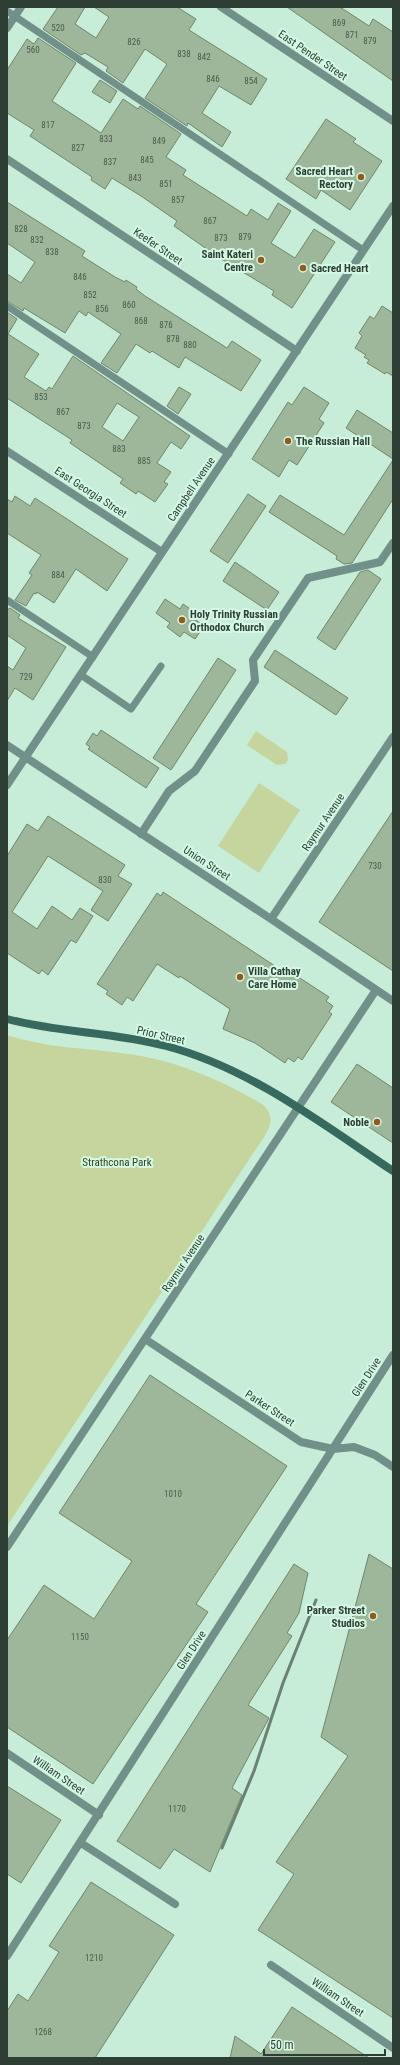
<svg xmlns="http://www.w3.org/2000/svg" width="400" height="2065" viewBox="0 0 400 2065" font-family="'Roboto Condensed',sans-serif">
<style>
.green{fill:#c5d59d}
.building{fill:#9eb69a;stroke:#70876c;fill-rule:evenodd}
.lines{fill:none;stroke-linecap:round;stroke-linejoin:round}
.service{stroke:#719089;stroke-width:7}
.pedestrian{stroke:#719089;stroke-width:8}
.minor{stroke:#719089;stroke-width:8}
.secondary{stroke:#38695f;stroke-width:8}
.rail{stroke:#6a8173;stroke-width:3}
.poi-dot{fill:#955a19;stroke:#d4f9e4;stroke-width:1.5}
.labels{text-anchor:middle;stroke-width:4;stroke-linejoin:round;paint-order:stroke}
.number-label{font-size:9px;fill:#4b5c4e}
.street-label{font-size:11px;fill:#2f3e35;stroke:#d4f9e4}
.poi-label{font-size:11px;font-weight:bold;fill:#2f3e35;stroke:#d4f9e4;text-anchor:end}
.park-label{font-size:11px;fill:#364115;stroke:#d4f9e4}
</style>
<rect width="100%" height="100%" fill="#c7ecd7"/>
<path class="green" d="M256,731L287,752L288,760L285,764L277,765L247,745Z
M259,783L300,810L259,873L218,846Z
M7,1035C46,1048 88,1048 128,1054C175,1060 221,1080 262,1104C274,1114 272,1125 264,1137L7,1526Z"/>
<path class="building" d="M58,7H85L75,24L96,38L109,17L94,7H177L196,19L189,30L267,79L251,105L219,86L202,113L231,132L222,147L188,123L187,126L145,98L167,64L145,49L123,83L106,71L108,67L85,53L81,55L43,29Z
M287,7H340L369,26L373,19L393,32V81Z
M38,38L76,63L52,101L101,133L123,99L138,109L140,106L181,134L166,157L186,170L183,175L247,216L251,209L268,220L278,203L291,211L271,243L295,258L314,229L335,242L292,308L272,295L274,291L218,257L174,226L177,221L141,196L112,178L105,189L91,180L92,177L30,136L34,130L7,113V70L27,39L34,44Z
M100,80L117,91L110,103L92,92Z
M326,119L356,139L353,142L382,161L350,210L321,190L316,199L286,179Z
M7,202L85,251L82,256L115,277L125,282L126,280L137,287L136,289L145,296L227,348L232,341L261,360L241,391L185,357L179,368L152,351L150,353L136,344L117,373L101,363L121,334L88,312L86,316L79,311L65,333L24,308L23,311L7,301V274L21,283L35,262L7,243Z
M382,306L393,313V376L386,372L385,374L367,363L369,360L364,357L366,355L355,348L362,336L359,333L370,316L374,319Z
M7,312L17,319L8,334L39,354L24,377L46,391L49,387L52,389L73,356L190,436L181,449L171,442L157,463L171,472L164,482L168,484L155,502L138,491L136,494L120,483L123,479L70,443L72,440L7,398ZM117,403L139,417L123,441L102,427Z
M179,387L191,394L178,414L167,406Z
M304,387L329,403L319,419L324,423L297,465L289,460L279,477L252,459L288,402L292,405Z
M357,410L393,433V459L346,428Z
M393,460V499L352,563L344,564L336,559L337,556L269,512L280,495L344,535Z
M248,494L266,506L228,563L210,551Z
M15,496L30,506L35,498L128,559L107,591L76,569L54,603L37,592L36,594L34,593L26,606L15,600L32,575L29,573L41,555L7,533V499L12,502Z
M235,562L279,592L267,610L223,581Z
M368,570L381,579L335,650L317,638L360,572Z
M165,599L180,609L183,604L196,613L193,618L204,626L195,639L184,632L180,637L167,627L170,623L156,613Z
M10,608L20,615L18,618L66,647L33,700L15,688L7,701V666L13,670L26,648L7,635V610Z
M275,650L348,698L336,715L264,667Z
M218,658L236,670L171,770L153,758Z
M101,730L159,768L146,788L88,749L90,747L86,744L93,733L97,736Z
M393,811V971L319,922Z
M48,816L125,865L118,876L132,884L108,921L91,910L103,891L48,856L12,912L37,929L52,906L72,920L80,908L93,916L76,943L71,940L48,975L42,970L39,974L7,953V856L27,824L38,831Z
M163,892L287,974L289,971L329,997L326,1001L333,1006L329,1012L332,1014L302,1060L298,1057L294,1062L288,1058L285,1063L255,1043L223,1029L230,1009L180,976L179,978L157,964L133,1001L127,997L122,1005L106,994L108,991L97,984L157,893L161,896Z
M357,1064L393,1088V1143L331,1102Z
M150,1375L287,1466L196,1604L208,1612L93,1784L7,1727V1640L44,1585L94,1619L132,1561L59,1513Z
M369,1554L393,1569V2018L258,1930L294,1874L276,1862L348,1756L321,1737Z
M294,1564L308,1573L299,1613L287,1633L292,1636L248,1705L269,1718L232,1788L242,1795L210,1872L174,1849L160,1869L117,1841Z
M7,1786L61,1820L21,1883L7,1874Z
M91,1882L174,1935L95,2058H7V2011L18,1994L28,2001L59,1952L49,1946Z
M292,2007L369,2058H230L235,2036L261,2054Z"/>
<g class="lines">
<path class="service" d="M7,11L363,250
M7,306L229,454
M7,600L93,657
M81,675L131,709L161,666"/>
<path class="pedestrian" d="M141,834L169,791L195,771L255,681L253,660L308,578L380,562L393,543"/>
<path class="minor" d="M221,7L393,121
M7,28L21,7
M7,159L297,351
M7,451L162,552
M7,745L271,919L393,1001
M7,785L393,206
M271,919L393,737
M145,1339L301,1442L333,1449L354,1447L375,1455L393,1467
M7,1547L376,990
M7,1753L99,1815
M81,1843L175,1904
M7,1956L393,1355
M271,1965L393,2048"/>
<path class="secondary" d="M7,1019C59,1033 114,1032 166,1046C250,1068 321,1123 393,1171"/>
<path class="rail" d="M222,1848L254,1771L283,1683L316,1600"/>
</g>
<g class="poi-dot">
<circle cx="361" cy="177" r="4"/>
<circle cx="261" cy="260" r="4"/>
<circle cx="303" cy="268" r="4"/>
<circle cx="288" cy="441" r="4"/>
<circle cx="182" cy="620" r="4"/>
<circle cx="240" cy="977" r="4"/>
<circle cx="377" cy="1122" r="4"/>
<circle cx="373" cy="1616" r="4"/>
</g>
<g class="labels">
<g class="number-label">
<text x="339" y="26">869</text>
<text x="58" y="31">520</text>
<text x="352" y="38">871</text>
<text x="370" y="44">879</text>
<text x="134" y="45">826</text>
<text x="33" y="53">560</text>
<text x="184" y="57">838</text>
<text x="204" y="60">842</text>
<text x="213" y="82">846</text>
<text x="251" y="84">854</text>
<text x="48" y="128">817</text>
<text x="106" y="142">833</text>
<text x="159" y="144">849</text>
<text x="78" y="151">827</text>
<text x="147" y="163">845</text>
<text x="110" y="165">837</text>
<text x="135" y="181">843</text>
<text x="166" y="187">851</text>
<text x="178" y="203">857</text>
<text x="210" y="224">867</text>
<text x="21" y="232">828</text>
<text x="245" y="240">879</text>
<text x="221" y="241">873</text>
<text x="37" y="243">832</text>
<text x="52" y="255">838</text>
<text x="80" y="280">846</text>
<text x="90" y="298">852</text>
<text x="129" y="308">860</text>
<text x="102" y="312">856</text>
<text x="141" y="324">868</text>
<text x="166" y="328">876</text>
<text x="173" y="342">878</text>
<text x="190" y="348">880</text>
<text x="41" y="400">853</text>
<text x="63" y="415">867</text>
<text x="84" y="429">873</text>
<text x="119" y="452">883</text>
<text x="144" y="464">885</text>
<text x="58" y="578">884</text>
<text x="26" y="680">729</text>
<text x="375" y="869">730</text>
<text x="105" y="883">830</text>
<text x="173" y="1497">1010</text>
<text x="80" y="1640">1150</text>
<text x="177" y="1812">1170</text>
<text x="94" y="1961">1210</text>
<text x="43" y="2035">1268</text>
</g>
<g class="street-label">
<text transform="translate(313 55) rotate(34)" y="4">East Pender Street</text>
<text transform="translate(158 246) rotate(34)" y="4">Keefer Street</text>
<text transform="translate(191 489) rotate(-56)" y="4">Campbell Avenue</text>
<text transform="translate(91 492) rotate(33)" y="4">East Georgia Street</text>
<text transform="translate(323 822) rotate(-56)" y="4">Raymur Avenue</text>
<text transform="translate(207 863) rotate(33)" y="4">Union Street</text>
<text transform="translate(161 1035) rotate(13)" y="4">Prior Street</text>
<text transform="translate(183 1263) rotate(-56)" y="4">Raymur Avenue</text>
<text transform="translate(366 1377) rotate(-57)" y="4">Glen Drive</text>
<text transform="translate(270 1408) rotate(33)" y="4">Parker Street</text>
<text transform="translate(191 1650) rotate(-57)" y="4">Glen Drive</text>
<text transform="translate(59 1775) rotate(34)" y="4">William Street</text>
<text transform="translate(338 1997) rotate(34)" y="4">William Street</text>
</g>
<g class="poi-label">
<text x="353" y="175">Sacred Heart<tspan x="353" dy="13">Rectory</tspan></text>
<text x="253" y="258">Saint Kateri<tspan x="253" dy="13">Centre</tspan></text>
<text x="311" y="272" text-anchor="start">Sacred Heart</text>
<text x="296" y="445" text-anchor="start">The Russian Hall</text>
<text x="190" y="618" text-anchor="start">Holy Trinity Russian<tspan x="190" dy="13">Orthodox Church</tspan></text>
<text x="248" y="975" text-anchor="start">Villa Cathay<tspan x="248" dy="13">Care Home</tspan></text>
<text x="369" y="1126">Noble</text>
<text x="365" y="1614">Parker Street<tspan x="365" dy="13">Studios</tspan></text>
</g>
<g class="park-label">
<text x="117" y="1166">Strathcona Park</text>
</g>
</g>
<rect width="400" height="2065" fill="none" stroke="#2f3e35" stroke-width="16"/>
<path d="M264 2049v6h121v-6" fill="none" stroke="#2f3e35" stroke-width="2"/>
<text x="270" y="2049" font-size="12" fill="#2f3e35" stroke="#d4f9e4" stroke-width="3" paint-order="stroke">50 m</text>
</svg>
